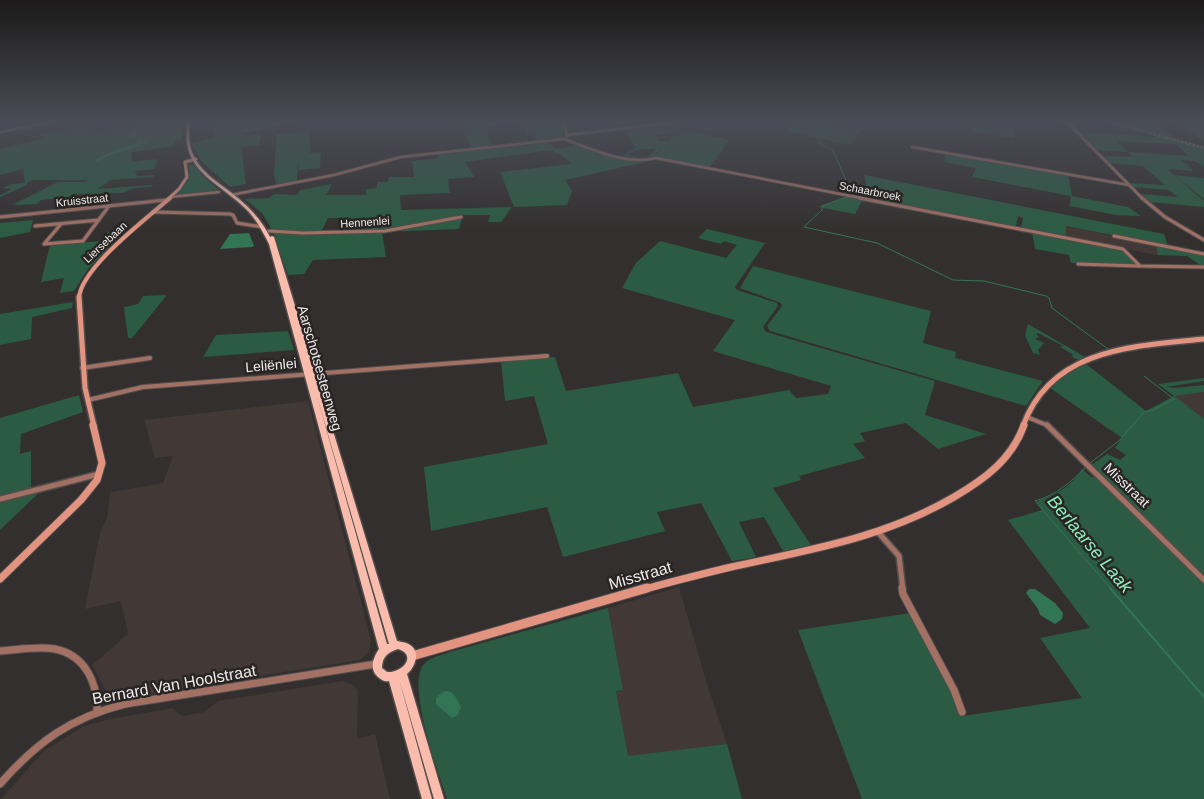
<svg xmlns="http://www.w3.org/2000/svg" width="1204" height="799" viewBox="0 0 1204 799" font-family="Helvetica,sans-serif">
<style>
.built{fill:#423835}
.green{fill:#2b5c43;fill-rule:evenodd}
.water{fill:#327554}
.lines{fill:none;stroke-linecap:round;stroke-linejoin:round}
.stream-far1{stroke:#327554;stroke-width:1}
.stream{stroke:#327554;stroke-width:2}
.street-far4-casing{stroke:#514d4c;stroke-width:4}
.street-far3-casing{stroke:#514d4c;stroke-width:5}
.street-far2-casing{stroke:#514d4c;stroke-width:6}
.street-far1-casing{stroke:#514d4c;stroke-width:8}
.street-casing{stroke:#514d4c;stroke-width:9}
.secondary-far4-casing{stroke:#514d4c;stroke-width:4.5}
.secondary-far3-casing{stroke:#514d4c;stroke-width:5.5}
.secondary-far2-casing{stroke:#514d4c;stroke-width:8}
.secondary-far1-casing{stroke:#514d4c;stroke-width:9}
.secondary-casing{stroke:#514d4c;stroke-width:11}
.primary-casing{stroke:#514d4c;stroke-width:3}
.street-far4{stroke:#a27164;stroke-width:2.5}
.street-far3{stroke:#a27164;stroke-width:3}
.street-far2{stroke:#a27164;stroke-width:4}
.street-far1{stroke:#a27164;stroke-width:5}
.street{stroke:#a27164;stroke-width:7}
.secondary-far4{stroke:#e39481;stroke-width:3}
.secondary-far3{stroke:#e39481;stroke-width:4}
.secondary-far2{stroke:#e39481;stroke-width:5}
.secondary-far1{stroke:#e39481;stroke-width:7}
.secondary{stroke:#e39481;stroke-width:9}
.primary{fill:#fabdad;fill-rule:evenodd}
.rail-casing{stroke:#8a8685;stroke-width:2.5}
.rail{stroke:#292524;stroke-width:1;stroke-dasharray:2;stroke-linecap:butt}
.labels{text-anchor:middle;stroke-width:5;stroke-linejoin:round;paint-order:stroke}
.far-street-label{font-size:11px;fill:#edeae9;stroke:#292524}
.street-label{font-size:14px;fill:#edeae9;stroke:#292524}
.near-street-label{font-size:16px;fill:#edeae9;stroke:#292524}
.near-water-label{font-size:18px;font-style:italic;fill:#8becb9;stroke:#292524}
</style>
<rect width="100%" height="100%" fill="#332f2e"/>
<path class="built" d="M1066,226L1156,245L1158,255L1161,256L1066,237Z
M1204,392V419L1174,396Z
M308,401L371,640L369,652L360,660L115,699L106,691L92,665L128,634L121,601L85,609L100,533L107,517L110,492L163,483L173,456L155,458L144,420Z
M679,587L707,684L727,744L628,757L616,691L623,690L608,608Z
M343,681L353,685L358,690L357,739L375,734L390,799H1L45,750L84,726L110,719L173,708L182,716L204,712L218,701Z"/>
<path class="green" d="M158,121H184L181,140L174,141V146L131,152L132,162L157,159L155,169L135,171L137,176L155,175L153,177L111,180L97,189L153,185L151,187L135,188L122,193L75,194L71,197L41,200L37,204L12,205L58,182H85L89,180H33L27,183V185L0,197V195L12,189L2,188L12,184L25,183L23,169L0,175V149L46,138L38,135L86,125L93,131Z
M216,121H304L242,133L244,137L262,134L259,145L241,147L246,184L230,187L201,161L191,143L214,138L216,124L210,125V122Z
M458,121H562L564,132L562,138L537,141L534,135L527,136L521,123L485,126L492,146L472,149Z
M791,121H817L859,130L855,136L857,137L849,145L786,131L792,124Z
M1110,121H1171L1199,126L1196,121H1204V141L1178,124L1176,125L1183,130L1170,123L1155,122L1173,137L1170,136L1171,138Z
M687,122L681,130L730,140C721,149 718,159 708,168L654,157L675,134L656,135L658,141H669L652,157L648,156L656,149H639L627,155L645,159L650,158L645,161L620,157L636,148L625,130Z
M973,124L1014,130V138L970,132Z
M309,131L310,153L321,152L320,168L299,170L298,162L297,181L276,184L274,173L277,134Z
M1079,132L1160,137L1204,149V166L1194,161L1181,160L1194,171L1167,169L1204,201V207L1150,202L1141,194L1178,197L1169,190L1133,187L1128,183L1165,185L1143,166L1110,163L1102,156L1133,157L1128,152L1097,150ZM1116,141L1175,144L1189,156L1128,152Z
M546,141L556,149L578,145L615,158L646,162L565,180L572,191L567,205L514,207L500,172L572,164L560,154H557L551,150L465,162L474,177L448,179L450,193L400,195L401,210L512,207L501,222H488L490,215H463L459,229L382,232L386,257L313,260L304,274L288,275L273,231L297,234L345,231L351,218H328L321,232L304,233L272,230L262,213L245,199L269,198L274,194L297,195L300,190L332,184L326,195H366V189L377,188V182H388L389,177H414L412,161L439,158L438,154Z
M946,153L1068,175L1072,196L1128,207L1141,216L1116,215L1070,206L1071,196L972,177L976,168L944,162Z
M192,164L203,176L219,190L173,196C185,185 191,183 188,165Z
M864,175L1164,234L1168,246L1066,226V237L1021,228L1023,218L1018,216L1016,227L869,199Z
M1174,175L1204,178V199Z
M847,196L863,199L855,214L818,207Z
M33,220L30,232L0,238V223Z
M128,229L88,269L74,291L60,293L64,278L41,282L50,245L102,241L108,232Z
M707,229L765,243L735,287L737,290L777,303L778,306L763,327L766,332L935,381L925,415L986,434L938,449L906,423L860,433L865,441L853,444L865,458L799,476L801,480L773,488L811,545L783,551L764,517L739,522L756,557L732,561L701,503L657,512L665,531L563,557L547,507L431,531L424,467L548,444L534,396L505,401L501,360L555,357L566,391L678,373L693,407L789,390L796,398L828,394L831,386L713,351L735,320L622,288L636,263L660,241L726,258L737,245L724,241L721,244L698,238Z
M1032,232L1121,250L1125,251L1136,264L1071,263L1069,255L1035,249Z
M1156,245L1204,254V266L1200,265L1187,256L1158,255Z
M753,266L931,311L923,343L956,352L955,358L1043,381L1026,406L770,331L767,326L782,306L781,303L740,288Z
M167,295L132,338H128L124,307L138,304L143,296Z
M73,302L72,308L32,317L31,339L0,345V314Z
M1028,324L1085,357L1079,360L1073,358L1072,354L1060,347L1063,346L1038,333L1036,334L1039,337L1035,339L1044,343L1038,350L1040,355L1033,353L1025,335Z
M288,331L294,350L203,357L216,335Z
M1086,364L1146,411L1174,396L1158,384L1204,378V381L1166,387L1175,388L1204,385V392L1175,396L1204,419V577L1090,466L1107,454L1120,460L1126,455L1115,448L1122,438L1050,388L1069,372Z
M79,395L83,412L21,434L20,454L31,451V489L0,497V418Z
M1082,469L1091,477L1096,476L1204,581V799H862L798,630L911,613L949,685L963,716L1082,698L1040,638L1090,628L1008,520L1042,510L1036,502C1056,494 1070,488 1082,469Z
M43,489L0,530V501Z
M608,608L623,690L616,691L628,756L727,744L742,799H447C438,771 410,695 421,669C425,658 440,656 450,652Z"/>
<path class="water" d="M155,128H157L135,133L136,137L149,139L145,144L107,156L98,162L96,160L119,148L137,143L138,139L127,138L130,134L135,131Z
M249,233L254,246L252,247L220,249L230,234Z
M1029,589H1035L1055,603L1063,613L1062,619L1055,624L1040,615L1038,609L1026,593Z
M444,691C456,691 455,698 461,707L457,716L452,718L436,704V698Z"/>
<g class="lines">
<path class="stream-far1" d="M806,121L823,131L819,136V142L821,143L819,144L833,150L845,178L849,194
M847,197L822,206L823,209L804,227L877,243L953,280L984,281L1046,296L1049,298L1052,308L1108,349
M1089,464L1121,439L1144,412L1153,410L1174,399L1144,376
M1086,467C1071,482 1056,495 1035,501L1112,590"/>
<path class="stream" d="M1110,588L1204,697"/>
<g class="street-far4-casing">
<path id="street-far4" d="M564,121L567,136
M1058,121H1067
M1066,121L1143,199
M0,132L57,121
M568,135L686,121
M564,139C593,149 625,166 656,158L866,199
M912,147L1129,185
M231,195L334,175L401,157L564,139
M170,197L219,192"/>
</g>
<g class="street-far3-casing">
<path id="street-far3" d="M859,198L1123,249L1140,266L1204,267
M1142,198L1165,217L1204,240
M153,212L230,214L233,215L237,223L263,227
M0,217L166,200
M61,224L44,244L83,241L109,206
M35,226L99,220
M269,231L303,233L385,231L461,217
M1114,236L1204,254
M1078,264L1139,266"/>
</g>
<g class="street-far2-casing">
<path id="street-far2" d="M82,368L150,358
M88,400L143,387L547,356
M1027,417L1049,426"/>
</g>
<g class="street-far1-casing">
<path id="street-far1" d="M1047,425L1204,580
M0,499L99,474
M878,532L899,556L903,590"/>
</g>
<g class="street-casing">
<path id="street" d="M902,588L903,594L954,690L962,712
M0,651C18,650 37,646 55,649C85,655 98,683 97,711
M0,784C37,742 70,718 125,704L376,664"/>
</g>
<g class="secondary-far4-casing">
<path id="secondary-far4" d="M168,199L179,189L187,177L185,162L196,159"/>
</g>
<g class="secondary-far3-casing">
<path id="secondary-far3" d="M79,298C81,268 146,219 170,198"/>
</g>
<g class="secondary-far2-casing">
<path id="secondary-far2" d="M79,297L85,388L94,426
M1023,426C1051,348 1134,346 1204,339"/>
</g>
<g class="secondary-far1-casing">
<path id="secondary-far1" d="M0,579L81,500L97,480L102,463L93,425
M642,590C670,582 698,575 727,568C807,550 882,539 954,497C985,479 1012,459 1024,425"/>
</g>
<g class="secondary-casing">
<path id="secondary" d="M412,656L647,588"/>
</g>
<g class="primary-casing">
<path id="primary" d="M187,121H190C189,131 188,142 192,152C200,173 221,184 238,198C251,209 262,221 270,237L272,236L274,237L397,641C401,642 406,642 410,645C421,652 415,667 407,674L444,799H434L399,679L432,799H422L389,681C384,682 382,680 378,677C369,669 373,658 379,649L269,244C263,232 257,221 248,211C218,180 180,173 187,121ZM316,393L389,644H387ZM398,649C414,654 407,667 395,671C393,672 389,672 387,672L382,668C382,657 388,652 398,649Z"/>
</g>
<use href="#street-far4" class="street-far4"/>
<use href="#street-far3" class="street-far3"/>
<use href="#street-far2" class="street-far2"/>
<use href="#street-far1" class="street-far1"/>
<use href="#street" class="street"/>
<use href="#secondary-far4" class="secondary-far4"/>
<use href="#secondary-far3" class="secondary-far3"/>
<use href="#secondary-far2" class="secondary-far2"/>
<use href="#secondary-far1" class="secondary-far1"/>
<use href="#secondary" class="secondary"/>
<use href="#primary" class="primary"/>
<g class="rail-casing">
<path id="rail" d="M1106,121L1204,148"/>
</g>
<use href="#rail" class="rail"/>
</g>
<linearGradient id="sky" x2="0" y2="1"><stop stop-color="#1c1a19"/><stop offset="0.52" stop-color="#4a4d57"/><stop offset="1" stop-color="#4a4d57" stop-opacity="0"/></linearGradient>
<rect width="1204" height="233" fill="url(#sky)"/>
<g class="labels">
<g class="far-street-label">
<text transform="translate(870 191) rotate(11)" y="4">Schaarbroek</text>
<text transform="translate(82 200) rotate(-6)" y="4">Kruisstraat</text>
<text transform="translate(365 222) rotate(-4)" y="4">Hennenlei</text>
<text transform="translate(105 242) rotate(-43)" y="4">Liersebaan</text>
</g>
<g class="street-label">
<text transform="translate(271 365) rotate(-5)" y="5">Leliënlei</text>
<text transform="translate(320 368) rotate(74)" y="5">Aarschotsesteenweg</text>
<text transform="translate(1127 485) rotate(44)" y="5">Misstraat</text>
</g>
<g class="near-street-label">
<text transform="translate(640 575) rotate(-16)" y="6">Misstraat</text>
<text transform="translate(174 684) rotate(-10)" y="6">Bernard Van Hoolstraat</text>
</g>
<g class="near-water-label">
<text transform="translate(1090 544) rotate(50)" y="6">Berlaarse Laak</text>
</g>
</g>
</svg>
